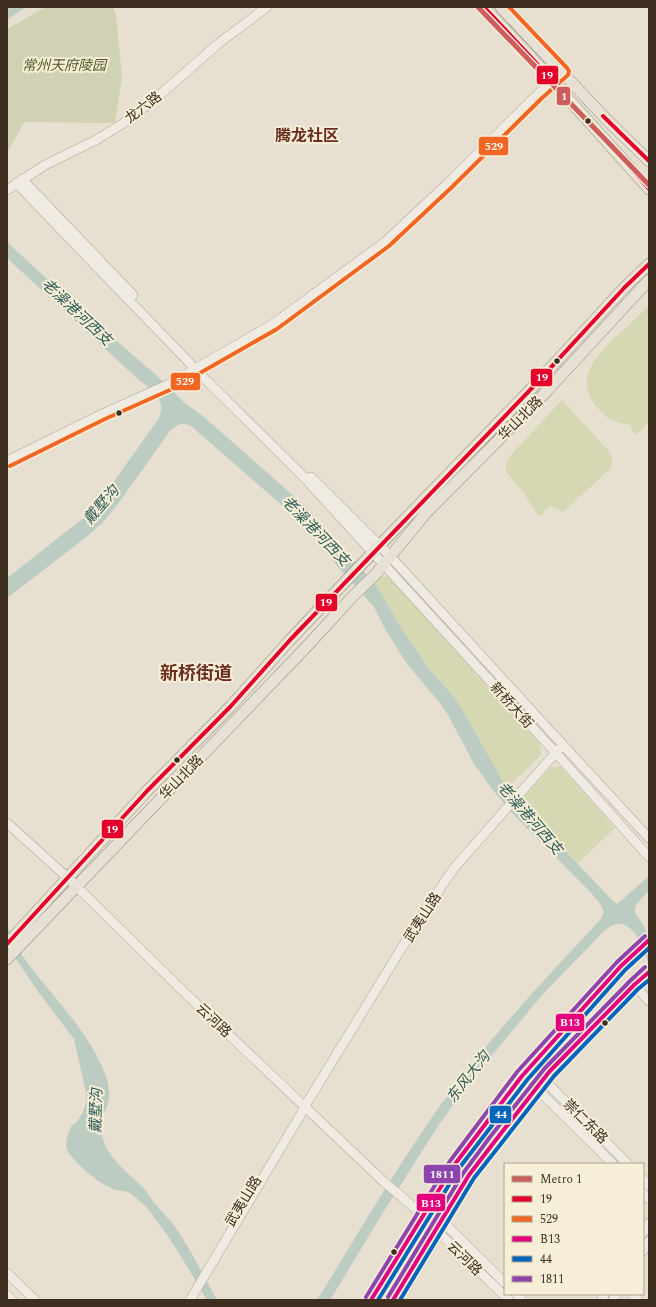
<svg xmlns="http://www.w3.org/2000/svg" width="656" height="1307" viewBox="0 0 656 1307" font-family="Spectral,'Noto Sans SC',serif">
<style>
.green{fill:#d6d7b3}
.cemetery{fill:#d1d1b3}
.water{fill:#bcccc2}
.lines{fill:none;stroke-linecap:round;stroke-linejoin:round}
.minor-casing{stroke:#ada599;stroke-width:10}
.major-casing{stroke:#928b80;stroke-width:12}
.minor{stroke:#efebe3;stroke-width:9}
.major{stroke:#e6e1d4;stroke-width:11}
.bus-1-casing{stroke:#f7eed8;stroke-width:7}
.bus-2-casing{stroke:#f7eed8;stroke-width:7}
.bus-3-casing{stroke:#f7eed8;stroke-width:7}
.bus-4-casing{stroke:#f7eed8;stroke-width:7}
.bus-5-casing{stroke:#f7eed8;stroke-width:7}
.bus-1{stroke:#e4002b;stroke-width:4}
.bus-2{stroke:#f26522;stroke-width:4}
.bus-3{stroke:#e5007d;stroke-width:4}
.bus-4{stroke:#0065bd;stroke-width:4}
.bus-5{stroke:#8e44ad;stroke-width:4}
.metro-1-casing{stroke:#f7eed8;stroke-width:8}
.metro-1{stroke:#cd5c5c;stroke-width:5}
.bus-dot{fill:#3d2e20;stroke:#f7eed8;stroke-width:1.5}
.labels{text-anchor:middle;stroke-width:4;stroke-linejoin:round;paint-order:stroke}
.park-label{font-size:14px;font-style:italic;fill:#4d5a26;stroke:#f7eed8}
.street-label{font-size:14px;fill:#3d2e20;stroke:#f7eed8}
.water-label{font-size:15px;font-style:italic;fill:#2f5d5a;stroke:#f7eed8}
.quarter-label{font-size:16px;font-weight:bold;fill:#6b2e1e;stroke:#f7eed8}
.district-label{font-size:18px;font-weight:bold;fill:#6b2e1e;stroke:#f7eed8}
.line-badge{stroke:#f7eed8;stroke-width:1.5}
.badge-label{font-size:11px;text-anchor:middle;font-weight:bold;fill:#fff}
</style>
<rect width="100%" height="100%" fill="#e7e0d1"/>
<path class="green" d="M649,306V422L636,435L630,427L632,425C614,423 607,420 596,406C572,377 600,352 620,333C630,324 639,315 649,306Z
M562,400L607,449C612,456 613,460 611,468L563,512L550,506L539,517L523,492L506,472V464L509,457Z
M381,576L389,577L540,744L541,755L508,787L501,778L447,689L430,670L403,631L374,583Z
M560,766L615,828L578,863L520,801L551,767Z"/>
<path class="cemetery" d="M46,7H113L116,15L122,77L115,123L24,122L7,153V29Z"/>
<path class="water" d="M7,7H26L7,20Z
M7,242L73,303L156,375L185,403L204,417L305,506L376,585L403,631L430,670L447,689L460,706L501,778L523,806L612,900L617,904L649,876V891C623,915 639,910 648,935C651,943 649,955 649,964C643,950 636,922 617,924C613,924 609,928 605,930L544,993L476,1074L440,1123L384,1211L330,1300H317C358,1234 397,1166 442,1103C490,1037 546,978 601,919L604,912L601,905L592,894L512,813L492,789L474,764L448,715L439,702L407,664L385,629L374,607L337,566L314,535L292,514L191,426C182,421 177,425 170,431L115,508L101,524L85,538L7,598V578L81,520L93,508L115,480L159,418C164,405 161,401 152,392C148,387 145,384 140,381L7,258Z
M7,926C12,937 17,948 24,958C52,997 85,1026 104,1071C109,1082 111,1096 107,1107C105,1112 101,1115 100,1120C99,1130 103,1141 107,1149C116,1166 134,1177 146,1191C150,1196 153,1202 157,1206C162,1212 168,1218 173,1224C190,1248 203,1275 217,1300H207C193,1277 180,1254 165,1232C158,1223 151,1211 142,1203C138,1200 132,1194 128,1192C123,1190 117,1191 113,1189C98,1183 77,1165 68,1152C64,1144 68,1132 72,1125C80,1123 86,1105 87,1097L74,1039L39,993L16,959L7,940Z"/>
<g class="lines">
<g class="minor-casing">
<path id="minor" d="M22,179L133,295
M16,183L207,381L301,474L555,752L649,857
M7,190L45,165L96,140L122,124L154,100L219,43L267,7
M7,461L102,414L169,384L273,324L385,242L447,184L538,94L563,72
M311,477L390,556L563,745L649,838
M7,823L68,878L186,994L383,1181L423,1215L442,1236L509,1300
M634,985L649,1001
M543,1079L628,1164
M536,1088L613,1164
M643,1179L649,1186
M643,1193L649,1199
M436,1218L441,1220L505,1283
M643,1233L649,1223
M643,1251L649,1241
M7,1273L35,1300
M516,1294L522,1300
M632,1294L638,1300
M7,1295L12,1300
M190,1300L301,1114L305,1106L420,918L454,868L559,749
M601,1300L605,1294
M613,1300L617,1294"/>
</g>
<g class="major-casing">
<path id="major" d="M484,7L530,56L649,189
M501,7L606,119L649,161
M7,944L147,791L231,706L290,640L379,546L531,389L625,287L649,264
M7,959L309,644L354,595L375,575L426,513L544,394L649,280
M371,1300L455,1164L522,1076L621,966L649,940
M393,1300L469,1175L495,1141L549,1072L634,985L649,972"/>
</g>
<use href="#minor" class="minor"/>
<use href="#major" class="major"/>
<g class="bus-1-casing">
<path id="bus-1" d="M484,7L530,56L649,189
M603,116L649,161
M7,944L147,791L231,706L290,640L531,389L625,287L649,264"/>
</g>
<g class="bus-2-casing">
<path id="bus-2" d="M10,466L105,419L172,389L277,329L389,246L451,188L542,98L568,75L569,71L567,68L509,7"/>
</g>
<g class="bus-3-casing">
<path id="bus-3" d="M371,1300L455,1164L522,1076L621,966L649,940
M393,1300L469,1175L495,1141L549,1072L634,985L649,972"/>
</g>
<g class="bus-4-casing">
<path id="bus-4" d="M378,1300L460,1167L527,1080L625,970L649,948
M400,1300L474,1178L500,1145L554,1076L638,989L649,980"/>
</g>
<g class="bus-5-casing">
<path id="bus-5" d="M366,1297L450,1161L517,1072L617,962L645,936
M388,1297L464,1172L490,1137L545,1068L630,981L645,967"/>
</g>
<use href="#bus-1" class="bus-1"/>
<use href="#bus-2" class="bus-2"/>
<use href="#bus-3" class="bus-3"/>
<use href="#bus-4" class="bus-4"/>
<use href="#bus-5" class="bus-5"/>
<g class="metro-1-casing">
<path id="metro-1" d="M478,7L649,185"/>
</g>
<use href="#metro-1" class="metro-1"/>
</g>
<g class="bus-dot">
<circle cx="588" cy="121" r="3.5"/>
<circle cx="557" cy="361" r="3.5"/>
<circle cx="119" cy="413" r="3.5"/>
<circle cx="177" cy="760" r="3.5"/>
<circle cx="605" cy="1023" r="3.5"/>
<circle cx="394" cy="1252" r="3.5"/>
</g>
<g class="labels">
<g class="park-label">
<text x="64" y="70">常州天府陵园</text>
</g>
<g class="street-label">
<text transform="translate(143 107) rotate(-38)" y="5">龙六路</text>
<text transform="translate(520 418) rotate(-45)" y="5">华山北路</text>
<text transform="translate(512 705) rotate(48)" y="5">新桥大街</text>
<text transform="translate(181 777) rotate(-46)" y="5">华山北路</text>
<text transform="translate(422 917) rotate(-57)" y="5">武夷山路</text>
<text transform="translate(214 1020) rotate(43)" y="5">云河路</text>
<text transform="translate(586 1121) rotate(45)" y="5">崇仁东路</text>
<text transform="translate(243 1201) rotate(-59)" y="5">武夷山路</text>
<text transform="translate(465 1258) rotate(44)" y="5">云河路</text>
</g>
<g class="water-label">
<text transform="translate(77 312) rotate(43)" y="5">老澡港河西支</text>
<text transform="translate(101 505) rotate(-49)" y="5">戴墅沟</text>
<text transform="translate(316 531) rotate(46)" y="5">老澡港河西支</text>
<text transform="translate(530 818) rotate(49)" y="5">老澡港河西支</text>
<text transform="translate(468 1077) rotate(-52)" y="5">东风大沟</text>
<text transform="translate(96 1111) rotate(-89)" y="5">戴墅沟</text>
</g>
<g class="quarter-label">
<text x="307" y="141">腾龙社区</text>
</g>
<g class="district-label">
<text x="196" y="679">新桥街道</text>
</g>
</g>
<g class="line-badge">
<rect x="536" y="65" width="23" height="20" rx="4" fill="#e4002b"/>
<rect x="556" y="86" width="15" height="20" rx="4" fill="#cd5c5c"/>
<rect x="478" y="136" width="31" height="20" rx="4" fill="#f26522"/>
<rect x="530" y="368" width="23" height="19" rx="4" fill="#e4002b"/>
<rect x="170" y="372" width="31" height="19" rx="4" fill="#f26522"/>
<rect x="315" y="593" width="23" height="19" rx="4" fill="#e4002b"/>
<rect x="101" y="819" width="23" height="20" rx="4" fill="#e4002b"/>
<rect x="555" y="1013" width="30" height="19" rx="4" fill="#e5007d"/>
<rect x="489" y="1105" width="23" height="19" rx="4" fill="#0065bd"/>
<rect x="423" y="1164" width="38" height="20" rx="4" fill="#8e44ad"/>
<rect x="416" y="1193" width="30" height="19" rx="4" fill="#e5007d"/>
</g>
<g class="badge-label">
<text x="547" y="79">19</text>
<text x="564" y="100">1</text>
<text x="494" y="150">529</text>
<text x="542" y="381">19</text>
<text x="185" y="385">529</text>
<text x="326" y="606">19</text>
<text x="112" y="833">19</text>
<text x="570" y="1026">B13</text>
<text x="501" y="1118">44</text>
<text x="442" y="1178">1811</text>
<text x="431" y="1207">B13</text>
</g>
<rect width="656" height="1307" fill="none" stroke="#3d2e20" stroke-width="16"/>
<rect x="504" y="1163" width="140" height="132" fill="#f7eed8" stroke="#ada18e"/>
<rect x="512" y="1176" width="20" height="6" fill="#cd5c5c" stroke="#ada18e"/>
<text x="540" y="1183" font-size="12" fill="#3d2e20">Metro 1</text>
<rect x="512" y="1196" width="20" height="6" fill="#e4002b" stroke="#ada18e"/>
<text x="540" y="1203" font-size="12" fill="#3d2e20">19</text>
<rect x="512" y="1216" width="20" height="6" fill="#f26522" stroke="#ada18e"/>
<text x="540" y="1223" font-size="12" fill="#3d2e20">529</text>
<rect x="512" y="1236" width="20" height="6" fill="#e5007d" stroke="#ada18e"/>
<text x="540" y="1243" font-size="12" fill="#3d2e20">B13</text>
<rect x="512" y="1256" width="20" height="6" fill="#0065bd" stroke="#ada18e"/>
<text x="540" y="1263" font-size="12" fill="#3d2e20">44</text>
<rect x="512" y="1276" width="20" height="6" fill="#8e44ad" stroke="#ada18e"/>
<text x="540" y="1283" font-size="12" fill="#3d2e20">1811</text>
</svg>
